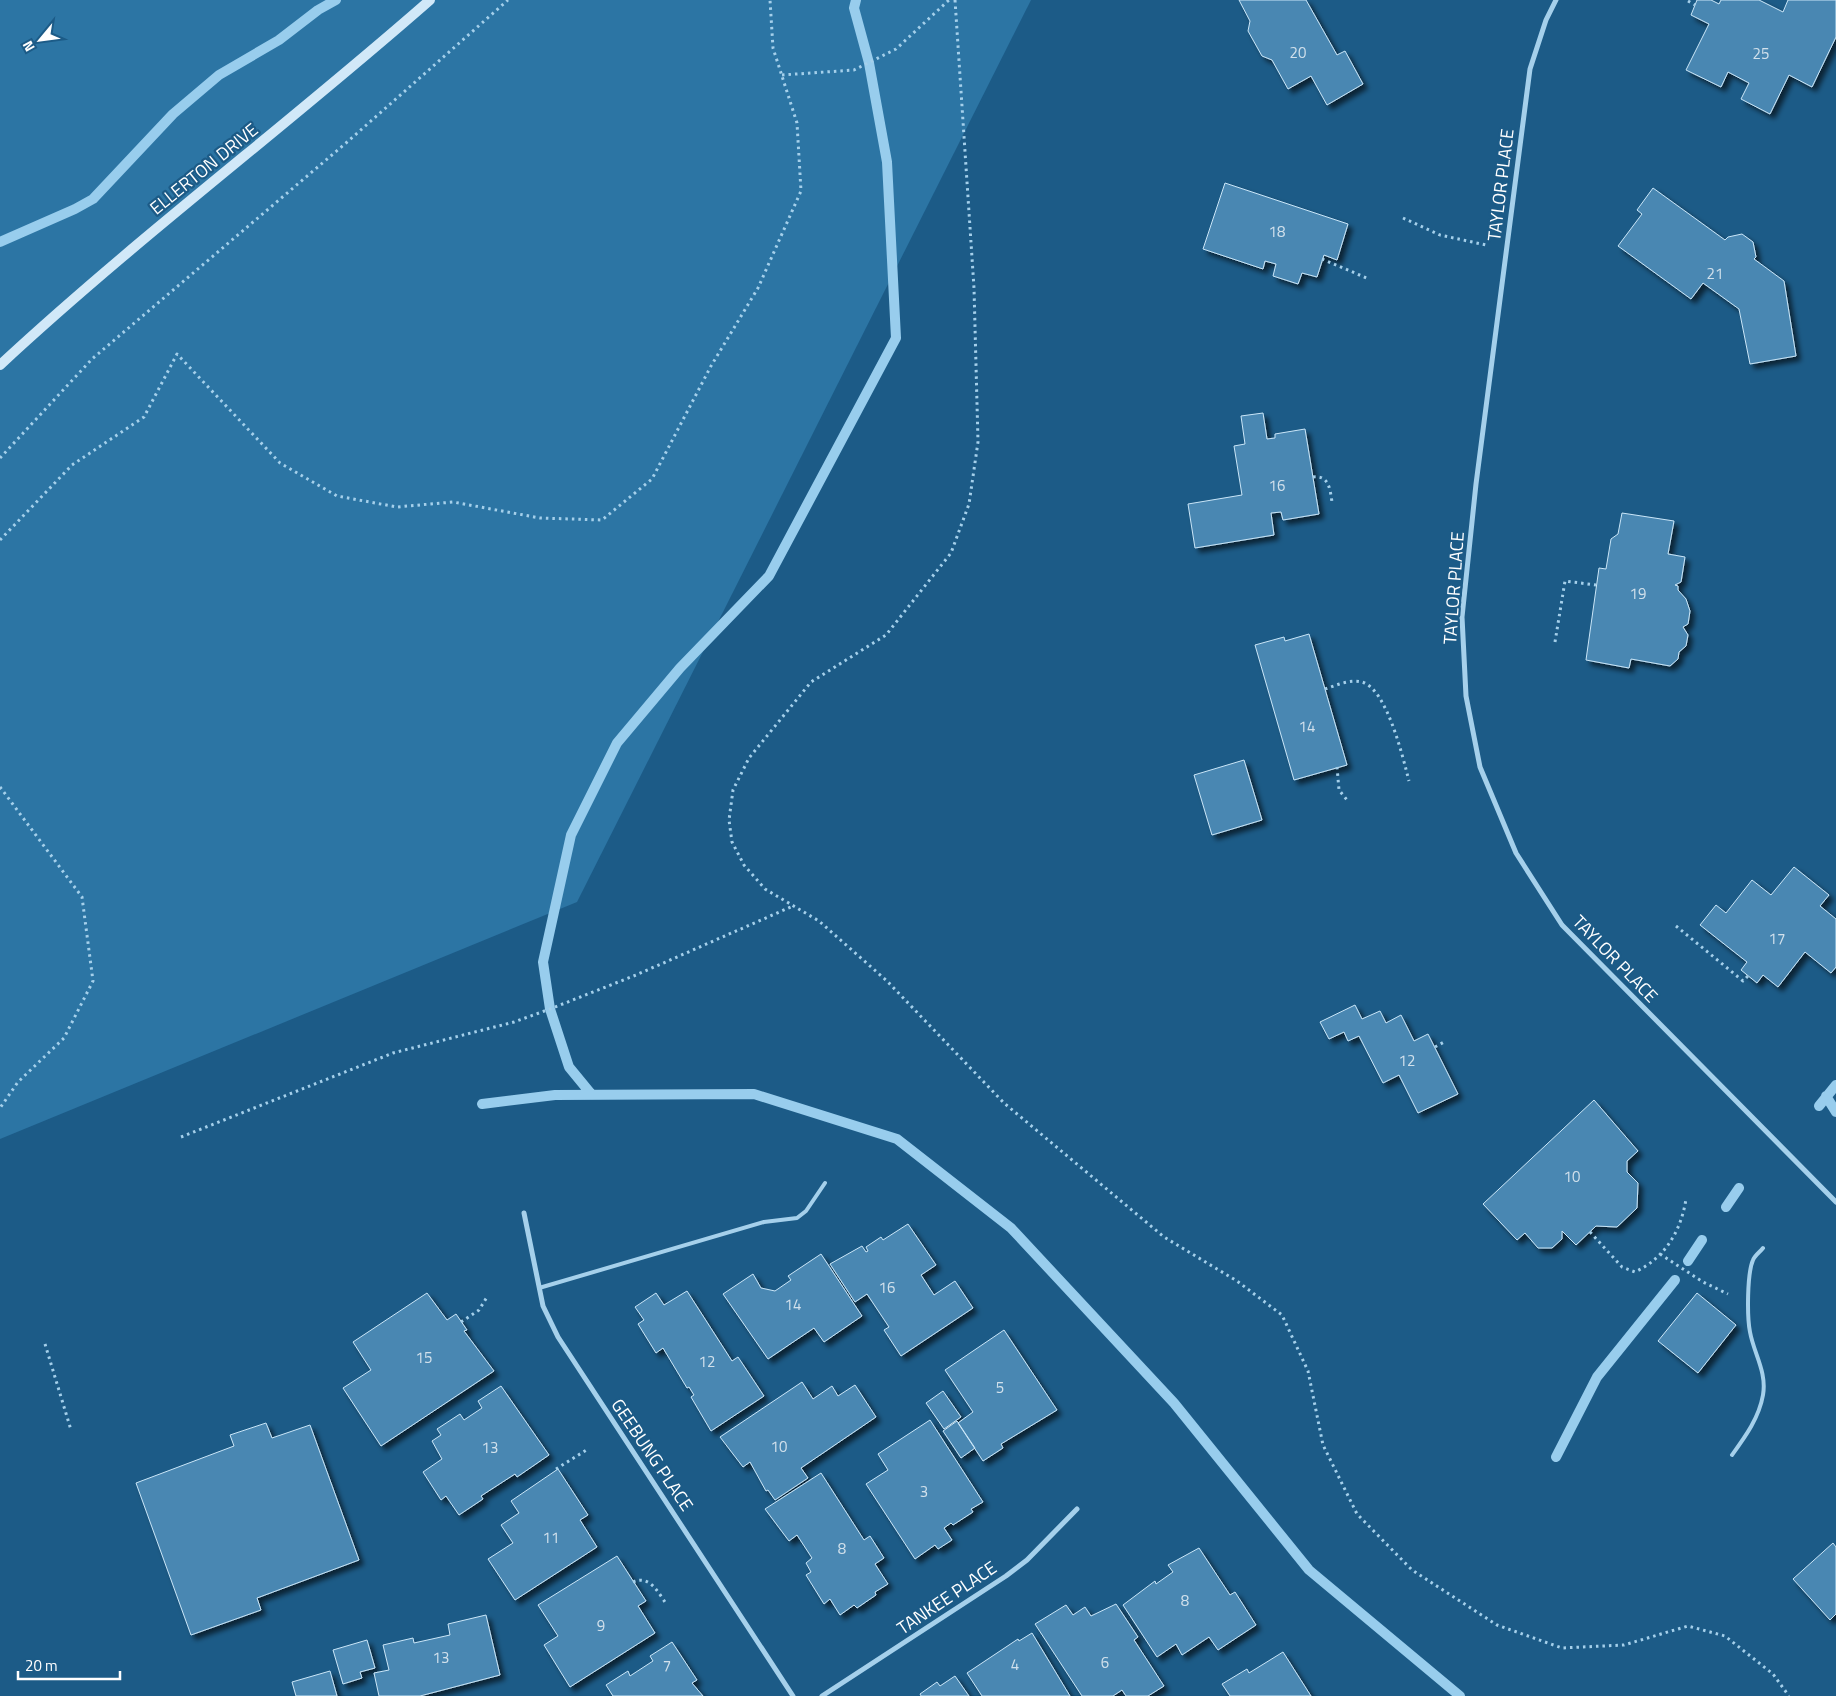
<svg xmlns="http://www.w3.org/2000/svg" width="1836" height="1696" viewBox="0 0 1836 1696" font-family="'Titillium Web',sans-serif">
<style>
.green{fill:#2c75a4}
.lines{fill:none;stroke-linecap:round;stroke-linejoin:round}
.stream{stroke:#98cded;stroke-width:10}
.building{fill:#4987b2;stroke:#cae6f8;filter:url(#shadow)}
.path{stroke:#a5d0eb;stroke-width:3;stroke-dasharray:2.5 4;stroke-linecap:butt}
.lane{stroke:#a5d0eb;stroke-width:4}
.street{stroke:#a5d0eb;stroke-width:5}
.secondary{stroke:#d1e8f8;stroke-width:10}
.labels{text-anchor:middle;stroke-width:4.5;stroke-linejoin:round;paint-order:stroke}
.number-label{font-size:15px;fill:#d2e1ec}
.street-label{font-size:18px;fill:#fff;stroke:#1c5b87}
</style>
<defs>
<filter id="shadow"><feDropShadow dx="4.5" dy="4.5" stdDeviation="2.5" flood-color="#0009"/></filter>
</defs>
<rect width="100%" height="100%" fill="#1c5b87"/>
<path class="green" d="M0,0H1031L577,902L0,1139Z"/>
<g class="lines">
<path class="stream" d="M0,242L75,209L93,199L173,114L219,75L279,40L318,10L336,0
M592,1095L569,1067L550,1009L543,962L571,835L617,743L680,668L769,576L896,338L887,162L869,63L854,8L856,0
M1826,1096L1836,1112
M482,1104L555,1095L754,1094L897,1139L1011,1228L1174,1403L1309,1570L1460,1696
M1819,1106L1836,1085
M1726,1207L1739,1188
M1688,1261L1702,1240
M1556,1457L1597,1377L1675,1280"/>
</g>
<path class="building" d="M1239,0H1306L1337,55L1345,51L1363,84L1327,105L1311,76L1288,89L1272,60L1262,56L1248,31L1250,21Z
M1697,0H1711L1719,4L1721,0H1759L1783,12L1788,0H1836V37L1812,87L1789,75L1770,114L1741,99L1749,83L1728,72L1721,87L1686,70L1709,24L1691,15Z
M1225,183L1348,224L1337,260L1324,255L1317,277L1302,273L1298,284L1273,276L1276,264L1265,261L1263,269L1203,249Z
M1653,188L1725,240L1728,237L1742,234L1753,242L1756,257L1754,259L1784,281L1796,356L1750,364L1739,309L1703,283L1691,299L1618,246L1642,214L1637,210Z
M1263,413L1267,439L1275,438V434L1305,429L1319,514L1283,520L1281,512L1271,513L1274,535L1195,548L1188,504L1242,495L1234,446L1245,444L1241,416Z
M1622,513L1674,521L1668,554L1685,557L1681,582L1675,585L1678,586V590L1686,599L1690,611L1688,624L1683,627L1688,635L1686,646L1679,652L1678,659L1670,666L1631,659L1629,668L1586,660L1599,568L1606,569L1611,539L1618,534Z
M1309,634L1347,765L1294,780L1255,645L1284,637L1285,641Z
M1244,760L1262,820L1212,835L1194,775Z
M1794,867L1829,895L1820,906L1836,919V967L1831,973L1805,952L1778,987L1763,975L1757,983L1741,970L1747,962L1700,925L1716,905L1726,913L1752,880L1771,895Z
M1355,1005L1362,1019L1380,1011L1386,1023L1401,1015L1414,1041L1428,1034L1458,1094L1418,1113L1399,1075L1383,1083L1359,1036L1348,1041L1344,1032L1329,1039L1320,1022Z
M1594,1100L1638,1151L1627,1161V1172L1638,1183L1637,1208L1617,1227L1596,1226L1576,1245L1562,1231V1239L1552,1248H1538L1525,1233L1517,1240L1483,1204Z
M908,1224L936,1265L921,1275L934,1295L955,1281L973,1308L901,1356L884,1330L889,1327L867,1294L855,1302L830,1264L862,1246L866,1252L868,1251L866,1247L881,1237L883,1240Z
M821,1254L862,1316L824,1342L814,1328L768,1359L723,1294L753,1274L761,1288L775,1291L791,1280L788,1276Z
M687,1291L732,1361L738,1357L764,1396L711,1431L691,1397L694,1395L689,1387L687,1388L663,1348L656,1353L638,1324L644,1320L635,1307L656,1293L664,1305Z
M427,1293L447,1320L456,1314L467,1330L464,1331L494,1371L381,1446L343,1388L371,1370L353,1342Z
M1697,1293L1736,1325L1698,1373L1658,1341Z
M1004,1330L1057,1410L1001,1444L1003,1448L983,1461L958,1423L973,1412L945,1370Z
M802,1382L813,1399L832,1386L838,1396L855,1385L876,1417L801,1468L808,1478L775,1500L768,1490L766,1491L750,1462L743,1467L720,1437Z
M501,1386L549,1455L517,1477L515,1474L481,1496L483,1499L459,1515L446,1496L441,1500L423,1472L442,1459L432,1441L441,1435L437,1429L460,1414L464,1420L482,1408L478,1401Z
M943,1391L961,1417L944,1429L926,1403Z
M930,1420L983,1502L971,1509L973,1512L953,1525L951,1523L944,1528L952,1540L938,1549L935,1545L915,1559L866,1484L888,1470L878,1454Z
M957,1421L975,1448L961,1458L943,1431Z
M266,1423L272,1438L310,1425L359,1560L257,1598L261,1610L191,1635L136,1483L234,1446L230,1435Z
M558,1469L588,1515L580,1520L597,1547L515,1600L488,1559L513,1543L501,1525L519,1513L511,1501Z
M821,1473L864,1540L870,1536L884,1558L875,1564L888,1584L875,1592L876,1595L857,1608L854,1605L840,1615L830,1599L824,1604L806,1575L811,1572L806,1563L812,1558L797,1535L789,1541L765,1509Z
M1833,1543L1836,1547V1614L1830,1620L1793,1579Z
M1199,1548L1230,1595L1235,1592L1256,1625L1218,1650L1209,1637L1182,1655L1176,1644L1157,1657L1123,1605L1155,1581L1156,1584L1173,1572L1168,1565Z
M617,1556L646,1601L638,1606L655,1633L570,1687L544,1645L558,1636L538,1605Z
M1116,1604L1138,1637L1134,1640L1164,1686L1148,1696H1126L1122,1690L1113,1696H1082L1035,1624L1066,1605L1073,1615L1085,1607L1091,1616Z
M486,1615L500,1675L420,1696H379L374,1673L389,1670L383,1645L413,1638L414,1643L450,1635L448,1624Z
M1032,1633L1070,1696H982L967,1673L1018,1639L1019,1641Z
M367,1640L375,1668L360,1672L362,1678L343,1684L333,1650Z
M672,1642L697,1680L692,1683L703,1696H613L606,1685L628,1671L630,1676L653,1661L650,1656Z
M1283,1652L1311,1696H1230L1222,1684L1247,1669L1249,1673Z
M330,1671L337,1696H296L292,1682Z
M955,1676L969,1696H921L920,1694L937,1682L940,1686Z"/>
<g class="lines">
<path class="path" d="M955,0L974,288L978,442L969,504L951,553L886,635L811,682L749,758L733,790L729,820L732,842L744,865L765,889L819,921L887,981L1004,1103L1164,1237L1237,1281L1282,1315L1308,1371L1323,1445L1357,1514L1412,1570L1497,1625L1562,1648L1624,1645L1688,1626L1725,1636L1773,1674L1789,1696
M1688,1L1695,5
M782,75L854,70L896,49L949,0
M1403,218L1440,235L1486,245
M1322,259L1369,279
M0,458L92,359L346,143L508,0
M1313,477C1329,475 1330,489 1332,502
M0,540L72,465L144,417L177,354L280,463L337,496L397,507L453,502L540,518L602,520L652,479L711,366L758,288L801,191L797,123L773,48L770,0
M1555,642L1565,581L1596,585
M1325,689C1337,685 1350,679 1362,682C1387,689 1403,758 1409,781
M1337,767L1339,790L1347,800
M0,787L82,897L93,981L64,1038L18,1082L0,1108
M1676,926L1743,981L1748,976
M1435,1047L1444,1042
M181,1137L393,1053L514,1022L550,1009L636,975L793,906
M1590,1232L1622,1267L1635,1272C1665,1258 1681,1231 1686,1199
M1660,1254L1703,1282L1728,1294
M461,1322L479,1310L487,1297
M45,1344L71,1430
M556,1469L588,1449
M633,1582C650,1574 659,1594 667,1605"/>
<path class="lane" d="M539,1288L764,1222L797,1218L806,1211L825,1183
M1732,1455C1745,1437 1759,1418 1763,1395C1767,1372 1754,1354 1750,1332C1747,1317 1747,1274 1753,1260C1755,1255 1760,1252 1763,1248"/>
<path class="street" d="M1556,0L1546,20L1530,69L1476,484L1462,617L1466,696L1480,767L1516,853L1562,925L1836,1202
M524,1213L543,1306L558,1337L793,1696
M822,1696L1006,1576L1027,1560L1077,1509"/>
<path class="secondary" d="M0,365C138,237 289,124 430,0"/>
</g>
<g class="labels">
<g class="number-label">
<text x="1298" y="58">20</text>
<text x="1761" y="59">25</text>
<text x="1277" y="237">18</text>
<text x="1715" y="279">21</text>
<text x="1277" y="491">16</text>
<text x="1638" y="599">19</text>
<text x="1307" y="732">14</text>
<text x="1777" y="944">17</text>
<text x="1407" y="1066">12</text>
<text x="1572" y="1182">10</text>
<text x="887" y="1293">16</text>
<text x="793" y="1310">14</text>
<text x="424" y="1363">15</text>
<text x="707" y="1367">12</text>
<text x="1000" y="1393">5</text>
<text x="779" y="1452">10</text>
<text x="490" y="1453">13</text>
<text x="924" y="1497">3</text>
<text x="551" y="1543">11</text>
<text x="842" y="1554">8</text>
<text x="1185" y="1606">8</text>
<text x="601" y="1631">9</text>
<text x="441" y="1663">13</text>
<text x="1105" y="1668">6</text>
<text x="1015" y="1670">4</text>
<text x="667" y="1671">7</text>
</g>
<g class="street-label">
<text transform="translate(204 169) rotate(-39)" y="6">ELLERTON DRIVE</text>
<text transform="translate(1501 185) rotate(-83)" y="6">TAYLOR PLACE</text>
<text transform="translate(1454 588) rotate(-86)" y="6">TAYLOR PLACE</text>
<text transform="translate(1615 959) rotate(46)" y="6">TAYLOR PLACE</text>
<text transform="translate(652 1455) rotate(56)" y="6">GEEBUNG PLACE</text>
<text transform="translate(947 1598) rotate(-34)" y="6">TANKEE PLACE</text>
</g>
</g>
<g transform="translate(40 40) rotate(241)" stroke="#1c5b87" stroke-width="4" paint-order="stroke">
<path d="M0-4L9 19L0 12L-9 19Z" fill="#ffffff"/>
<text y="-8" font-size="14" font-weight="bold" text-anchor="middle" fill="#ffffff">N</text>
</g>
<path d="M18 1671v8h102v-8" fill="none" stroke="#ffffff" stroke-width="2.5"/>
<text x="25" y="1671" font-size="15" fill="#ffffff" stroke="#1c5b87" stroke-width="4" paint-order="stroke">20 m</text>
</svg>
